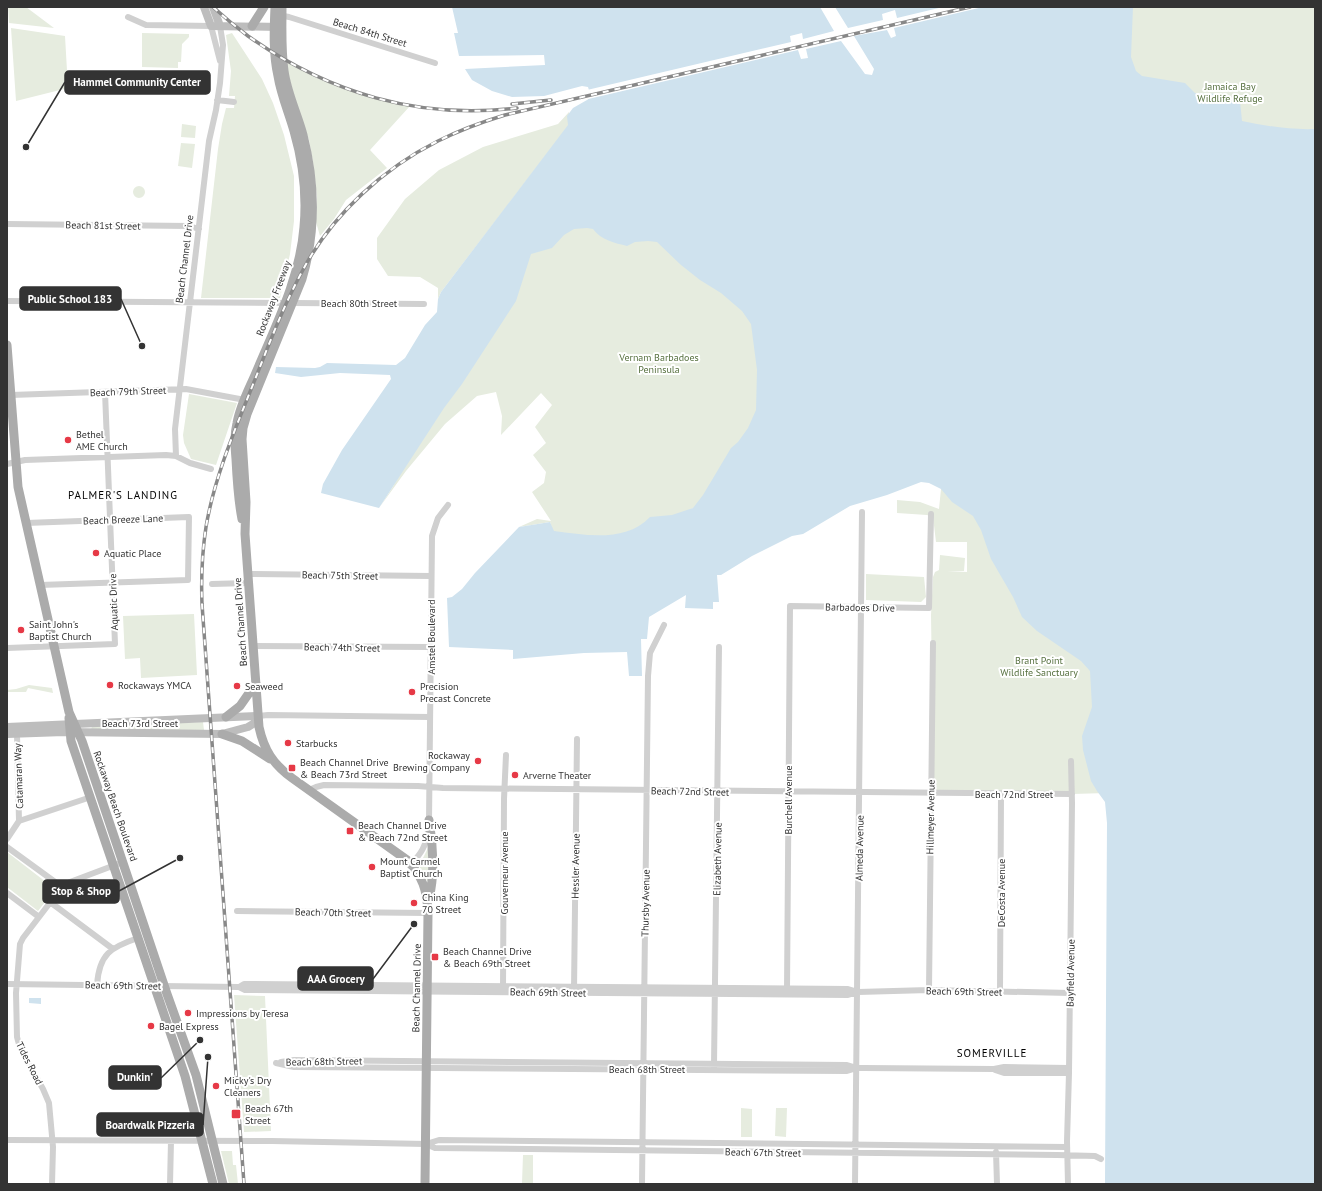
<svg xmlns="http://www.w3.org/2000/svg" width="1322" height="1191" viewBox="0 0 1322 1191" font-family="'PT Sans',sans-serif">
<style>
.green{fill:#e6ecdf}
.water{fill:#cfe2ee}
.pier{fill:#fff}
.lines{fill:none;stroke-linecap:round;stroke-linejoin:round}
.street{stroke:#d0d0d0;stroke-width:6}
.secondary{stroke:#bdbdbd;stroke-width:8}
.primary{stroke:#ababab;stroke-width:9}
.rail-casing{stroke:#888;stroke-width:3.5}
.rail{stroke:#fff;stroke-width:2;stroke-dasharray:6;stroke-linecap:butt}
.poi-dot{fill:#e63946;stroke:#fff;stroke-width:1.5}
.labels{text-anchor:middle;stroke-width:4;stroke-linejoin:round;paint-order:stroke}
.street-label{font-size:10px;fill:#333;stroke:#fff}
.park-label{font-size:10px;fill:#56703f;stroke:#fff}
.poi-label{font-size:10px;fill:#333;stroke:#fff;text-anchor:start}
.neighbourhood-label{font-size:11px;letter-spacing:1px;fill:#000;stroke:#fff}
.leader{fill:none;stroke:#333;stroke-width:1.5}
.callout-dot{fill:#333;stroke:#fff;stroke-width:1.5}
.callout{fill:#333;stroke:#333;stroke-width:1.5}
.callout-label{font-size:11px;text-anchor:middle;font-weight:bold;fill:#fff}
</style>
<rect width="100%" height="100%" fill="#fff"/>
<path class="green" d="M8,7H26L54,28L9,23Z
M1037,7H1315V311Z
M11,28L65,36L68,88L16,101Z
M142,33L189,34V37L182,44L181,62H178V68L142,67Z
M232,33L262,79L273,103L284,135L294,176V221L290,254L280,298H201L218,149L222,124L226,108H234L235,96H229L231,71L226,35Z
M286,60L323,80L356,93L410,106L370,150L387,168L346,200L334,219L320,236L316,222L317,196L313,162L309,140L296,102L287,70Z
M569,112V125L441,292L438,299V288L420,277L388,276L377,259V238L405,199L439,170L483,147L558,124Z
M182,124L196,126L195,138L181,137Z
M181,143L195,144L192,168L178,166Z
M133 192a6 6 0 1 1 12 0a6 6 0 1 1-12 0Z
M563,222L648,232L701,271L755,322L762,371L759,412L710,500L631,538L554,534L550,522L519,527L537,519L551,521L532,492L544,483L546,472L533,455L546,443L535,427L552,405L541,393L501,435L502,416L496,392L477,396L445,424L406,471L379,508L392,488L524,252Z
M189,394L237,403L216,465L191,459L184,443L183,435Z
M1023,463L1142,792L1072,794L930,793L932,682L931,615L933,577L935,572L939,570L940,555L965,558L964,571H947L967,572V542H936L933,517L927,515L897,513V500L920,502L939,509L941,489Z
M866,574L924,577L926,597L921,602L866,600Z
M194,614L197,675L141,678L140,658L125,659L123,616Z
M29,685L52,688L53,693L28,688L26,692H7V690L16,689Z
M203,722L204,730H91L92,726Z
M428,848L429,884L419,866Z
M7,852L55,889L38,911L7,887Z
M234,995L265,996L271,1131L244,1132Z
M741,1108L752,1109V1137H741Z
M776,1108H787L786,1137L775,1136Z
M221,1151H232L233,1165H236L238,1184H229Z
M523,1155H533V1184L522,1183Z"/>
<path class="water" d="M452,7H1133L1131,57L1136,71L1142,76L1185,83L1195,93L1218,94L1228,101H1240L1242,121C1266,126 1291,130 1315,129V1184H1105L1107,823L1105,802L1097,791L1091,781L1083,750L1082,736L1092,707L1090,671L1081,661L1037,631L1022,617L1013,597L991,559L981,530L973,516L952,502L941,489L929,483L921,482L887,495L850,506L803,534L792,536L752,556L721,575H717L719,602H713V609L685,608L686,595L649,617L647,639H641L642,676H629L627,652L584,653L513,659V650L449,647L447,598L452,597L462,589L475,573L519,527L550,522L554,531C586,535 625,543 650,517L672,515L693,508L703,495L731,448L738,442L748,428L756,410L757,370L751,324L742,311L721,293L700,280L681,265L657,242L648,241L635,242L627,246C615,243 601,240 593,229L587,228L574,229L564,235L552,248L531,254L516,301L462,384L444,408L379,508L321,493L323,484L342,450L391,379L390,375L340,373L301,377L275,373L276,367L315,368L320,367L327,363L396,365L405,358L425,325L437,312L438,299L441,292L568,125L567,116L573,108L587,100L591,97L588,87L582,86L544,96L512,97L492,91L472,80L465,69L545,65L544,55L459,56L454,33H458Z
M29,998H41V1004L29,1003Z"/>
<path class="pier" d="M820,7H835L848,28L883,20L882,14L895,10L897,18L943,7H983L894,28L896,36L891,38L887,30L854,36L874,69L872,75L865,74L841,41L806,49L808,58L801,59L798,50L584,100L589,96L587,90L791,42L790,36L802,33L803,39L834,31Z"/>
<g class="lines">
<path class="street" d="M278,15L289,17L435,63
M128,17L146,25L211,26L220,61
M217,100L234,102
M7,224L189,226L199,229
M7,301L285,303
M293,303L424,304
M11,395L186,389L245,400
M176,456L175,429L209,141L216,110L220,83L223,45L220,26
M7,464L25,460L166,455L176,456L190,463L211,469
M26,523L189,517L188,580L40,585
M248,574L431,576
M212,584L248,583
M253,646L431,647
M7,648L115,644L105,392
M258,716L268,715L430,717
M309,790L316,787L324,785L418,786L443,788L1072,794
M19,821L91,797
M429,822L432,536L438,518L448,505
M7,839L19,821L17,734
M7,847L62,887
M411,864C421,854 426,846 428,831
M7,893L39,917
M50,902L113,949
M237,911L428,913
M7,984L239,987L245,990L848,995L858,992
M97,985C99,954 111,947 138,938
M239,987L244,984L848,989L858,992L929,990L1070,993
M503,990L504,799L506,755
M929,990L933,643
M574,991L577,739
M787,991L790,606L929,608L931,514
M1000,991L1001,794
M281,1062L294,1060L847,1065L857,1068
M276,1063L294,1067L847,1071L857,1068H863L994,1069L1004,1067L1069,1068
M714,1066L719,647
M995,1070L1004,1073H1069
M7,1140L272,1141L426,1144L439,1140L1067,1147
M426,1144L435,1148L1057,1155L1095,1156L1101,1159
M996,1152L997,1184
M52,1184L53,1147L49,1103L43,1089L20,1048L17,1037L16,993L20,944L23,938L62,887L70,882L123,862
M170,1184L171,1141
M642,1184L648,676L650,653L664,625
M855,1184L862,512
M1068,1184L1067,1141L1069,1073L1072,803L1071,761"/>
<path class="secondary" d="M204,7L211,26L280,27
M213,7L220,26
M7,727L258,716
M7,734L64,732L222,734L248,727L258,721"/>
<path class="primary" d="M282,7C282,28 281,50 284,71C287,93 297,113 303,135C315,182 316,232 302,279L247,414L243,428L242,439L246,502L245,534L259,727C264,750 273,764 292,778L407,860C423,877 427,890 428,913L425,1184
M252,26L264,7
M7,345L18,487L69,712L82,741L167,994L196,1075L223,1184
M242,519C238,499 237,479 236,459C235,447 234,435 237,423C240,406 248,391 255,375C275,327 300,279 304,227C307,195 303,162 294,131C289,113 281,95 278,76C273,54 274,30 275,7
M226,717L240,706L256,683
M69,718L71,741L185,1076L213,1184
M222,734L242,741L270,759
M429,820C433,843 435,876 429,898"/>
<g class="rail-casing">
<path id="rail" d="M213,7C224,17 236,27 248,36C328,93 419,120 517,108
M512,104L551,100
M244,1184L202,604C201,578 202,553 206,527C214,479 234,432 252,387C268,347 283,306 304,268C333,214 384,168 438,141C460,130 482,122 505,115L970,7"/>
</g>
<use href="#rail" class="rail"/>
</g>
<g class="poi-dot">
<circle cx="68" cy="440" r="4"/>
<circle cx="96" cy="553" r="4"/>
<circle cx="21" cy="630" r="4"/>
<circle cx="110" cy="685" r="4"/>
<circle cx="237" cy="686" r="4"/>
<circle cx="412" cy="692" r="4"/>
<circle cx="288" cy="743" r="4"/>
<circle cx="478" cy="761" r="4"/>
<rect x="288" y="764" width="8" height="8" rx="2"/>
<circle cx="515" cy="775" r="4"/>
<rect x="346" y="827" width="8" height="8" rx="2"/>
<circle cx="372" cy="867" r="4"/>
<circle cx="414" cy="903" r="4"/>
<rect x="431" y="953" width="8" height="8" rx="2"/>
<circle cx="188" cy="1013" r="4"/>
<circle cx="151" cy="1026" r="4"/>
<circle cx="216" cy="1086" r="4"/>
<rect x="231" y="1109" width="10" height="10" rx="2"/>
</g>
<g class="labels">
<g class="street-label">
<text transform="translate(370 32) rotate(17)" y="4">Beach 84th Street</text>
<text transform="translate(103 225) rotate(1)" y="4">Beach 81st Street</text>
<text transform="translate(184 259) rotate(-83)" y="4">Beach Channel Drive</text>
<text transform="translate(273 298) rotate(-69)" y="4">Rockaway Freeway</text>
<text x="359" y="307">Beach 80th Street</text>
<text transform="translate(128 391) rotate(-2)" y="4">Beach 79th Street</text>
<text transform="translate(123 519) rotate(-2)" y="4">Beach Breeze Lane</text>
<text transform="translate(340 575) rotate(1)" y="4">Beach 75th Street</text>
<text transform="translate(113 602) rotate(-92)" y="4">Aquatic Drive</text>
<text transform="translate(860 607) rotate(1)" y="4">Barbadoes Drive</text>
<text transform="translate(240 622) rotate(-94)" y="4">Beach Channel Drive</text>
<text transform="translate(431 637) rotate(-90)" y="4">Amstel Boulevard</text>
<text transform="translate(342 647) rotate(1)" y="4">Beach 74th Street</text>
<text x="140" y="727">Beach 73rd Street</text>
<text transform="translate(18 776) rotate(-92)" y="4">Catamaran Way</text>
<text transform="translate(690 791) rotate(1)" y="4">Beach 72nd Street</text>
<text x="1014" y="798">Beach 72nd Street</text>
<text transform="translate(788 800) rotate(-90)" y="4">Burchell Avenue</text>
<text transform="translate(116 806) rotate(71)" y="4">Rockaway Beach Boulevard</text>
<text transform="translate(930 817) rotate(-89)" y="4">Hillmeyer Avenue</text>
<text transform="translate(859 848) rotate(-89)" y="4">Almeda Avenue</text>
<text transform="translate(717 859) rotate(-89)" y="4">Elizabeth Avenue</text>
<text transform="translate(575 866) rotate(-89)" y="4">Hessler Avenue</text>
<text transform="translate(504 873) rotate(-90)" y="4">Gouverneur Avenue</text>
<text transform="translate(1001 893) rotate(-90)" y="4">DeCosta Avenue</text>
<text transform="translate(645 903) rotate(-89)" y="4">Thursby Avenue</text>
<text transform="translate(333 912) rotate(1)" y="4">Beach 70th Street</text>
<text transform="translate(1070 973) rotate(-89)" y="4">Bayfield Avenue</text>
<text transform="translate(123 985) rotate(1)" y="4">Beach 69th Street</text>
<text transform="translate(416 988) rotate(-89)" y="4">Beach Channel Drive</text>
<text transform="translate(964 991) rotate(1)" y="4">Beach 69th Street</text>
<text transform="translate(548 992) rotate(1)" y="4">Beach 69th Street</text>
<text transform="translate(324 1061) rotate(-1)" y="4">Beach 68th Street</text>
<text transform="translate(30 1063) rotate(63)" y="4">Tides Road</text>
<text x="647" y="1073">Beach 68th Street</text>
<text transform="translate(763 1152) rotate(1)" y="4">Beach 67th Street</text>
</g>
<g class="park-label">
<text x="1230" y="90">Jamaica Bay<tspan x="1230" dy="12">Wildlife Refuge</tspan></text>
<text x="659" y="361">Vernam Barbadoes<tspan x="659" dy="12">Peninsula</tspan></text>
<text x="1039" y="664">Brant Point<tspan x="1039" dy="12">Wildlife Sanctuary</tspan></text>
</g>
<g class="poi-label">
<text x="76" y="438">Bethel<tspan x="76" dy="12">AME Church</tspan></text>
<text x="104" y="557">Aquatic Place</text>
<text x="29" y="628">Saint John's<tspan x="29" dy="12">Baptist Church</tspan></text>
<text x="118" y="689">Rockaways YMCA</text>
<text x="245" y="690">Seaweed</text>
<text x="420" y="690">Precision<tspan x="420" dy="12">Precast Concrete</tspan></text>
<text x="296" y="747">Starbucks</text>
<text x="470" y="759" text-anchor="end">Rockaway<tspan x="470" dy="12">Brewing Company</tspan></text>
<text x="300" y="766">Beach Channel Drive<tspan x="300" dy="12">&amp; Beach 73rd Street</tspan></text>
<text x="523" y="779">Arverne Theater</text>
<text x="358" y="829">Beach Channel Drive<tspan x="358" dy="12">&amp; Beach 72nd Street</tspan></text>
<text x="380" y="865">Mount Carmel<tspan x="380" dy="12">Baptist Church</tspan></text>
<text x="422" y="901">China King<tspan x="422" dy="12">70 Street</tspan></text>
<text x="443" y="955">Beach Channel Drive<tspan x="443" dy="12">&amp; Beach 69th Street</tspan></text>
<text x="196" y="1017">Impressions by Teresa</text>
<text x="159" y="1030">Bagel Express</text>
<text x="224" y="1084">Micky's Dry<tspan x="224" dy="12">Cleaners</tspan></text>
<text x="245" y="1112">Beach 67th<tspan x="245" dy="12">Street</tspan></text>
</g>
<g class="neighbourhood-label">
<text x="123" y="499">PALMER'S LANDING</text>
<text x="992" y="1057">SOMERVILLE</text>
</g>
</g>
<path class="leader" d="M26 147L65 82M142 346L121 299M180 858L119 891M414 924L373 979M200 1040L161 1078M208 1057L203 1125"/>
<g class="callout-dot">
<circle cx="26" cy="147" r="4"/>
<circle cx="142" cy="346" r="4"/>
<circle cx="180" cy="858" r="4"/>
<circle cx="414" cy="924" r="4"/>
<circle cx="200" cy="1040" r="4"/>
<circle cx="208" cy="1057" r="4"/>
</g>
<g class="callout">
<rect x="65" y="71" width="145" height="23" rx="4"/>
<rect x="20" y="287" width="101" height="23" rx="4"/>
<rect x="43" y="880" width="76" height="23" rx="4"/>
<rect x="298" y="967" width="75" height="23" rx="4"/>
<rect x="109" y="1066" width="52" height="23" rx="4"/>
<rect x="97" y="1113" width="106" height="23" rx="4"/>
</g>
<g class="callout-label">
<text x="137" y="86">Hammel Community Center</text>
<text x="70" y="303">Public School 183</text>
<text x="81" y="895">Stop &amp; Shop</text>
<text x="336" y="983">AAA Grocery</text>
<text x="135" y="1081">Dunkin'</text>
<text x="150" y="1129">Boardwalk Pizzeria</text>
</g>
<rect width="1322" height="1191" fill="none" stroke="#333333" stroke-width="16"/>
</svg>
